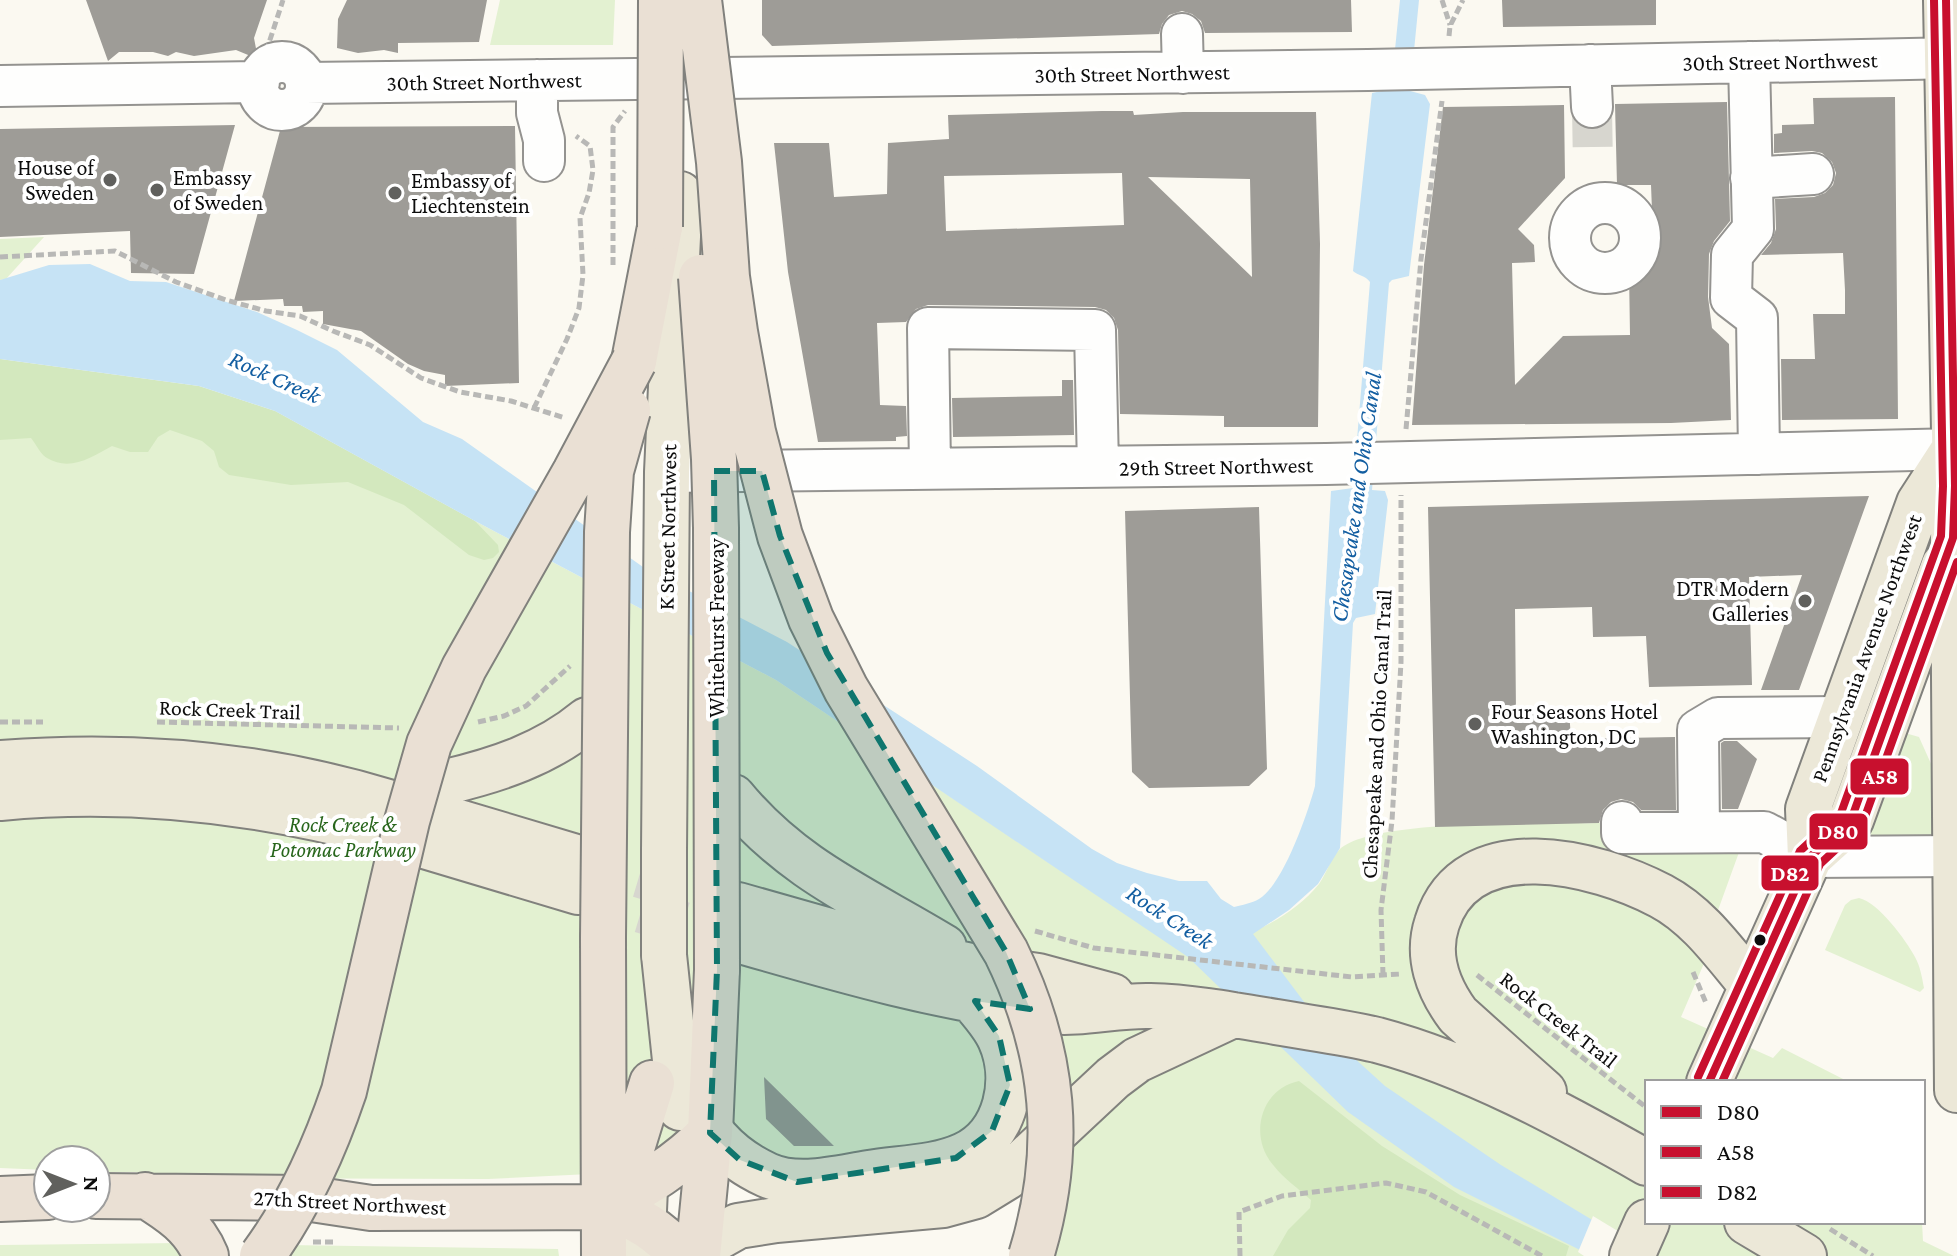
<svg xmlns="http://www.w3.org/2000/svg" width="1957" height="1256" viewBox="0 0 1957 1256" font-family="'Crimson Pro',serif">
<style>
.green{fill:#e3f1d1}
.forest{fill:#d3e8be}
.water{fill:#c6e3f5}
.pier{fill:#fbf9f1}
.building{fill:#9e9c97;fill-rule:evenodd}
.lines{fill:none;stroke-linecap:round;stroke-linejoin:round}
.minor-tunnel{stroke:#d7d6cf;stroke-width:40;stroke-dasharray:40 20;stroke-linecap:butt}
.major-tunnel{stroke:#d7d6cf;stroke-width:44;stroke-dasharray:44 22;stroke-linecap:butt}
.minor-casing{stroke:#949390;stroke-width:44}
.major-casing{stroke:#81817d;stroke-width:48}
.highway-casing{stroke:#81817d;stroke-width:48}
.path{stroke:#b8b8b6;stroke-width:5;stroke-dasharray:8 4;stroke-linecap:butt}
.minor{stroke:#fefefd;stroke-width:40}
.major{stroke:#ece8d8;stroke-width:44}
.highway{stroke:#eae0d4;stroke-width:44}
.major-bridge-casing{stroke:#81817d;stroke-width:48;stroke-linecap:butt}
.highway-bridge-casing{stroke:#81817d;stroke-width:48;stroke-linecap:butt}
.major-bridge{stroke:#ece8d8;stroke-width:44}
.highway-bridge{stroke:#eae0d4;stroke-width:44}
.bus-1-casing{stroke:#fff;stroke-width:14}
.bus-2-casing{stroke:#fff;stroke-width:14}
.bus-3-casing{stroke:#fff;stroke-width:14}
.bus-1{stroke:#c8102e;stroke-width:8}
.bus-2{stroke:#c8102e;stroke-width:8}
.bus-3{stroke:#c8102e;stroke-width:8}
.marked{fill:#0f766e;fill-opacity:0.2;stroke:#0f766e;stroke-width:6;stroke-dasharray:16 10;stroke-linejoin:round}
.poi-dot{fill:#60605d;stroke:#fff;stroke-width:3}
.bus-dot{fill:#0d0d0d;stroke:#fff;stroke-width:3}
.labels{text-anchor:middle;stroke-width:8;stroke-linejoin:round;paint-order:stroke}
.street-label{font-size:22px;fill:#0d0d0d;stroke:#fff}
.poi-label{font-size:22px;fill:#0d0d0d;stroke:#fff;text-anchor:start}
.park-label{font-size:22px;font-style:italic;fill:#28661c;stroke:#fff}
.water-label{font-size:24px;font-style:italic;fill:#135ea1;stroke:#fff}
.line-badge{stroke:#fff;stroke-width:3}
.badge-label{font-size:22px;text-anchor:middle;font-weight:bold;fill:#fff}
</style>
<rect width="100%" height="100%" fill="#fbf9f1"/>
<path class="green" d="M500,0H615L613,45H490Z
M44,237L6,279L0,280V239Z
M0,359L275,411L475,521L776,680L1188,956C1234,940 1287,924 1319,884C1327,873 1331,856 1341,848C1379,818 1551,824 1605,823V846L1742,844L1713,924L1708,954L1681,1017L1773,1058L1782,1048L1849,1082H1647V1222H1922L1923,1241L1954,1256H1050L1064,1192L775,1165L488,1179L170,1178L135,1172H96V1160H48V1170L0,1168Z
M1905,733L1919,737L1932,766V834L1924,839L1868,841L1861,830Z
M1859,898C1878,902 1906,940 1915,957C1920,966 1922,977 1924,988L1920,992L1825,950L1845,905L1851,900Z
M181,1243L185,1256H0V1245Z
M286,1245L558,1249L559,1256H280Z"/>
<path class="forest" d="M0,359L199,386L275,411L475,521L498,545L499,552L493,558L484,560L469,555L404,505L348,482L291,485L229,475L219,467L214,451L202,441L170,430L158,437L148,452H130L112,446C92,457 70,472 47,458C41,455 36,444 31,438L0,440Z
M1299,1081L1382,1146L1460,1195L1569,1246L1566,1256H1273L1288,1230L1310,1208L1311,1200C1299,1189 1284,1179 1274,1166C1248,1137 1260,1089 1299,1081Z"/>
<path class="water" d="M1400,0H1419L1410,91L1425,95L1430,104L1409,276L1392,280L1389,283L1372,490L1385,491L1388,500L1375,614L1356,618L1353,623L1340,848L1318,884L1289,910L1253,934L1329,1035L1385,1086L1501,1165L1652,1256H1592L1454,1187L1348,1112L1188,957L776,680L475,521L275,411L199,386L0,359V280L49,265L90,264L130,281L166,282L257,312L297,330L337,350L423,422L462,439L643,567L787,642L977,766L1092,849L1117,863L1147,873L1179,881H1207L1221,899L1234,907C1242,905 1252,903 1259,899C1283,885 1308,813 1315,786L1331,491L1353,488L1370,282C1365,275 1358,276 1353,271L1372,93L1391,89Z"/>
<path class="pier" d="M1593,1216L1654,1253L1656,1256H1584L1578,1252Z"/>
<path class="building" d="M86,0H267L254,38L258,59L236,50L194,56L176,52L168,56L153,52H119L108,61Z
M347,0H487L479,42L398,43V53L384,50L358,53L337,48L338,19Z
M762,0H1351L1352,32L1205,33L1201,21L1192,14L1182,11L1169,15L1162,24L1159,34L772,46L762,35Z
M1502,0H1656V25L1503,27Z
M1895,97L1898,419L1782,420L1781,359H1815L1813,314H1845V290L1843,253L1761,255L1771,243L1776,229L1775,199L1814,197L1825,193L1833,185L1836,173L1832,162L1822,153L1812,151L1774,153V134L1782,133V125L1814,124L1813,98Z
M1727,102L1730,221L1714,241L1709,254L1708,297L1712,328L1729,344L1731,420L1671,423L1412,425L1424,265L1443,107L1564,105L1565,178L1518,229L1534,245L1535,262L1512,263L1515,385L1563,336L1630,335L1629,271L1647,256L1646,242L1653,235L1651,185H1617L1615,104Z
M1102,111H1133L1134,115L1183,112H1316L1320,244L1318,427H1224V416L1120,414L1118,330L1114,318L1106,310L1095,307L928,305L916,309L906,322L877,323L880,405L906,406L907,436L896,437V441L818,442L788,272L774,143H829L834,197L887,194L888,143L949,139L948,115ZM1122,173L1124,225L946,231L944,176ZM1148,177L1250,179L1252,277Z
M235,125L194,274L131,273L130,231L0,237V129Z
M515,126L519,383L445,386V375L424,371L408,364L361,331L323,324V311L303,312L302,306H284L283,299L234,301L281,127Z
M1062,380H1073L1074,435L953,437L952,398L1062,396Z
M1869,496L1799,690H1761L1802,575L1749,577L1752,685L1649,687L1646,636L1593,637L1592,607L1515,609L1516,713L1569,710L1571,739L1675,737L1676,810H1641L1633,802L1621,799L1611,802L1603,810L1599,823L1435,827L1428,507Z
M1259,507L1267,769L1249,786L1149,788L1132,772L1125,511Z
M1724,741H1737L1757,759L1738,809H1722L1721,743Z
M764,1077L834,1146H794L766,1119Z"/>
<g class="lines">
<path class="minor-tunnel" d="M1592,107L1593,167"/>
<path class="major-tunnel" d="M576,857L738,905
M578,892L734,939"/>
<g class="minor-casing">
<path id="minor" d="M1182,34L1183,73
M258 86a24 24 0 1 1 48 0a24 24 0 1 1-48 0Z
M1749,62L1753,229L1732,255L1731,298L1757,318L1759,454
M1590,65L1592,107
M537,80V113L544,140V161
M306,83L1368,70L1957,58
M0,86L259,82
M1751,178L1813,174
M1570 238a35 35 0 1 1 70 0a35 35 0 1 1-70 0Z
M930,469L928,328L1095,330L1098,467
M667,472L1326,464L1957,449
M1622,822V833L1764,832L1810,857L1957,856
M1699,831L1698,730L1718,718L1842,717"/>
</g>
<g class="major-casing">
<path id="major" d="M1946,0L1955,486L1953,538L1957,1090
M0,763C130,753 263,764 388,802
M446,782C497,770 546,754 587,720
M733,797C793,870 865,899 944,947
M0,798C128,786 259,801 383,834
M425,812L576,857
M421,845L578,892
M664,852L667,472L680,194
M1810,857L1808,809L1919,503L1954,449
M738,905L900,951L976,967L1038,976L1112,996
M734,939C838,969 940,999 1047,1011C1081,1015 1116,1005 1150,1006C1192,1007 1235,1015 1276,1022C1310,1028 1344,1032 1377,1040C1471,1065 1564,1116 1647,1163
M664,955L680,1108
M678,1080C704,1123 719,1153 767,1175C798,1189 837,1178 869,1173C899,1168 936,1168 964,1155C1007,1135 1018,1079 1000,1039C994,1025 982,1012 972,1000
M1709,1082L1810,857L1851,820L1944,565
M1544,1092L1458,1015C1438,988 1426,956 1437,923C1466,829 1597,862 1661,896C1699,916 1725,954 1752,986
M1747,1222L1804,1256
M642,1256L645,1188
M702,1256L715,1239L738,1226L776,1220L943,1205L976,1196L1007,1177L1113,1078L1137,1060L1233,1015
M1632,1256L1647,1222"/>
</g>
<g class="highway-casing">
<path id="highway" d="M634,361L660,227
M603,938L604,1256
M613,1191L629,1158L652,1083
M145,1195C171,1211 194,1226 206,1256
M96,1196L305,1198L371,1208L604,1207C637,1216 659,1231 682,1256
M0,1199L48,1197
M604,1207C646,1184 676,1167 710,1133
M698,1256L710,1133L717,970"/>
</g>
<path class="path" d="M1442,0L1450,25
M1449,36L1450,26L1463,0
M266,52L283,0
M0,257L115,251L176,282L226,300L266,311L300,316L333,331L370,345L421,378L460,392L511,401L565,418
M613,265V127L625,111
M534,408L567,339L579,308L583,275L580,218L589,193L593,170L590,146L576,136
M1406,429L1421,259L1442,101
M0,722H43
M157,722L399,728
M478,722L504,716L526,706L570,666
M1035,931L1094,948L1352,977L1401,974
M1693,972L1706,1003
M1383,975L1381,910L1392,821L1401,662V495
M1477,975L1647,1108
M1830,1229L1873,1256
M313,1242H335
M1240,1256L1239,1212L1282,1196L1386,1183L1426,1192L1542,1256"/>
<use href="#minor" class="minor"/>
<use href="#major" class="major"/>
<use href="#highway" class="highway"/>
<g class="major-bridge-casing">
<path id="major-bridge" d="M664,852V955"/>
</g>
<g class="highway-bridge-casing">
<path id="highway-bridge" d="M699,0L719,162L727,277L735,332L753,432L780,536L811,619L846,689L1006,952C1055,1052 1064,1149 1031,1256
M660,227L661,0
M701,277L714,459L716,528L717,970
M603,938L607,532L611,471L628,410
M262,1256C299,1206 324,1150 344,1091L407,821L429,744L464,668L575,472L634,361"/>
</g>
<use href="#major-bridge" class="major-bridge"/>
<use href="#highway-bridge" class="highway-bridge"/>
<g class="bus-1-casing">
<path id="bus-1" d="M1709,1082L1810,857L1851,820L1953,538L1955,486L1946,0"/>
</g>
<g class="bus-2-casing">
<path id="bus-2" d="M1722,1082L1820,864L1862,825L1957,562"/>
</g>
<g class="bus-3-casing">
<path id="bus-3" d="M1698,1077L1800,851L1841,813L1941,536L1943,486L1934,0"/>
</g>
<use href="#bus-1" class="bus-1"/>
<use href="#bus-2" class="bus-2"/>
<use href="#bus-3" class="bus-3"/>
</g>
<path class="marked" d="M714,471H762L780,536L827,653L1006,952L1030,1009L975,1001L999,1036L1010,1085L992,1131L956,1158L797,1182L740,1160L710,1133L717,970Z"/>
<g class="poi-dot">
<circle cx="110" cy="180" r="8"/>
<circle cx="157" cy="190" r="8"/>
<circle cx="395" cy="193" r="8"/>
<circle cx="1805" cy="601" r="8"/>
<circle cx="1475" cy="724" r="8"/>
</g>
<circle class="bus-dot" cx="1760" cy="940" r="7"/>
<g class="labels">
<g class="street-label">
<text transform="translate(1780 61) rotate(-1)" y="8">30th Street Northwest</text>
<text transform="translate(1132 73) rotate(-1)" y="8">30th Street Northwest</text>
<text transform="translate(484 81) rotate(-1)" y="8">30th Street Northwest</text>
<text transform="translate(1216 466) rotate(-1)" y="8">29th Street Northwest</text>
<text transform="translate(667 527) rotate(-89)" y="8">K Street Northwest</text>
<text transform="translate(716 628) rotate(-90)" y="8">Whitehurst Freeway</text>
<text transform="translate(1866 648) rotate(-70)" y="8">Pennsylvania Avenue Northwest</text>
<text transform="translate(230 709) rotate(2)" y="8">Rock Creek Trail</text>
<text transform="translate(1376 734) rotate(-87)" y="8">Chesapeake and Ohio Canal Trail</text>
<text transform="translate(1559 1019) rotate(38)" y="8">Rock Creek Trail</text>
<text transform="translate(350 1202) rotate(3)" y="8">27th Street Northwest</text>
</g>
<g class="poi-label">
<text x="94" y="175" text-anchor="end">House of<tspan x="94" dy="25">Sweden</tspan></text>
<text x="173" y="185">Embassy<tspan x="173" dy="25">of Sweden</tspan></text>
<text x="411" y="188">Embassy of<tspan x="411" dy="25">Liechtenstein</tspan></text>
<text x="1789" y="596" text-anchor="end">DTR Modern<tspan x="1789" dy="25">Galleries</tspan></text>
<text x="1491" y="719">Four Seasons Hotel<tspan x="1491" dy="25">Washington, DC</tspan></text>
</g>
<g class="park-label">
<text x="343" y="832">Rock Creek &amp;<tspan x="343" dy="25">Potomac Parkway</tspan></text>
</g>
<g class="water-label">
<text transform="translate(275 377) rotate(24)" y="8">Rock Creek</text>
<text transform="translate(1356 497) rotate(-82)" y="8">Chesapeake and Ohio Canal</text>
<text transform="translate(1170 917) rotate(33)" y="8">Rock Creek</text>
</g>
</g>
<g class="line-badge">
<rect x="1849" y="757" width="61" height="39" rx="8" fill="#c8102e"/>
<rect x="1808" y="812" width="61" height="39" rx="8" fill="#c8102e"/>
<rect x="1760" y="854" width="60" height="38" rx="8" fill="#c8102e"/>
</g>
<g class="badge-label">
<text x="1880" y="784">A58</text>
<text x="1838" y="839">D80</text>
<text x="1790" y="881">D82</text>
</g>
<rect x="1645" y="1080" width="280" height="144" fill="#ffffff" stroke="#9e9e9e" stroke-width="2"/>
<rect x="1661" y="1106" width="40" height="12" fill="#c8102e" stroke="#9e9e9e" stroke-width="2"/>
<text x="1717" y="1120" font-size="24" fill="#0d0d0d">D80</text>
<rect x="1661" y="1146" width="40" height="12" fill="#c8102e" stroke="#9e9e9e" stroke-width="2"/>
<text x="1717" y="1160" font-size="24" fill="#0d0d0d">A58</text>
<rect x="1661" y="1186" width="40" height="12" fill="#c8102e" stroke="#9e9e9e" stroke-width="2"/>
<text x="1717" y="1200" font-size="24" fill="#0d0d0d">D82</text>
<g transform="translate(72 1184) rotate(90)"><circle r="38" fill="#ffffff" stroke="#9e9e9e" stroke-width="2"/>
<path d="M0-6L14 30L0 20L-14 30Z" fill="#60605d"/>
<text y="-12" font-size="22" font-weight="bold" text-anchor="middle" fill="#0d0d0d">N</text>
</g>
</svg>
